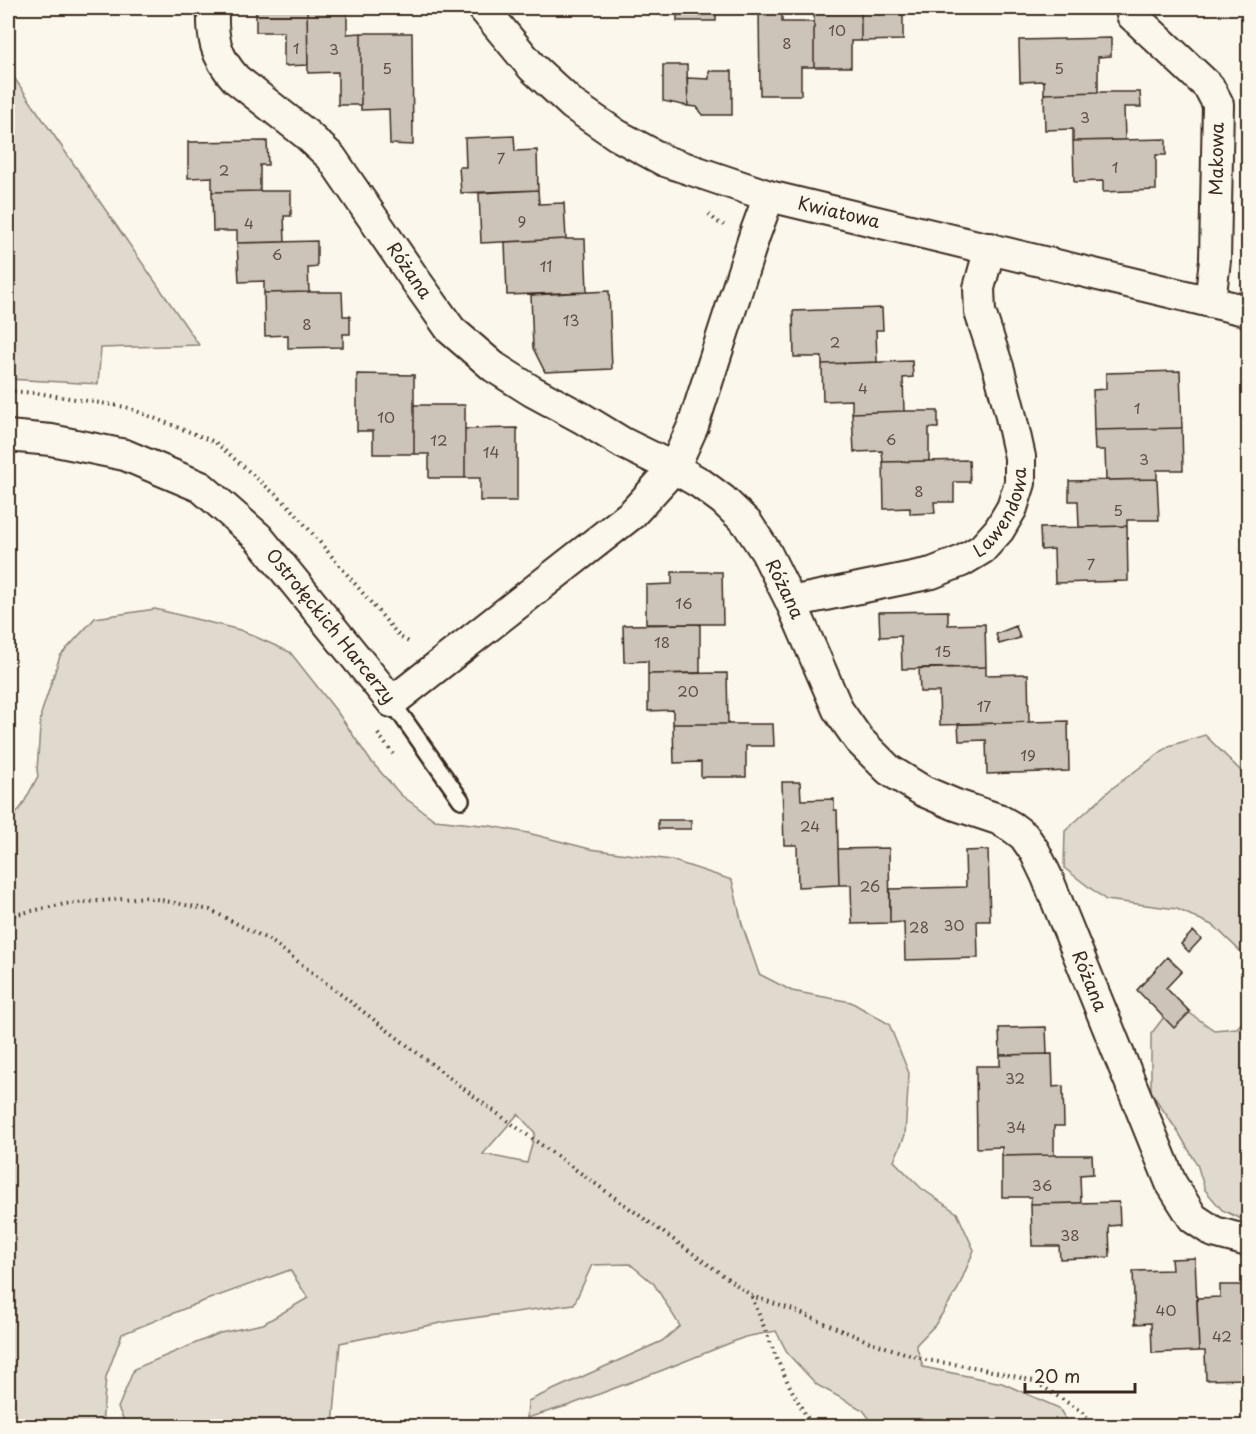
<svg xmlns="http://www.w3.org/2000/svg" width="1256" height="1434" viewBox="0 0 1256 1434" font-family="'Playpen Sans',sans-serif">
<style>
.green{fill:#dfd9ce;stroke:#8d8276;stroke-width:1.5;fill-rule:evenodd}
.building{fill:#ccc4b9;stroke:#3b2a1e;stroke-width:1.5}
.lines{fill:none;stroke-linecap:round;stroke-linejoin:round}
.service-casing{stroke:#3b2a1e;stroke-width:20}
.minor-casing{stroke:#3b2a1e;stroke-width:34}
.path{stroke:#3b2a1e;stroke-width:4;stroke-dasharray:1.5 4.5;stroke-linecap:butt}
.service{stroke:#fbf7ec;stroke-width:15}
.minor{stroke:#fbf7ec;stroke-width:30}
.labels{text-anchor:middle;stroke-width:4.5;stroke-linejoin:round;paint-order:stroke}
.number-label{font-size:15px;fill:#5f5045}
.street-label{font-size:18px;fill:#3b2a1e;stroke:#fbf7ec}
</style>
<rect width="100%" height="100%" fill="#fbf7ec"/>
<filter id="ink" filterUnits="userSpaceOnUse"><feTurbulence type="fractalNoise" baseFrequency=".0167" numOctaves="2"/><feDisplacementMap in="SourceGraphic" scale="12" xChannelSelector="R" yChannelSelector="G"/><feConvolveMatrix kernelMatrix="1 2 1 2 8 2 1 2 1" color-interpolation-filters="sRGB"/></filter>
<g filter="url(#ink)">
<path class="green" d="M8,69L199,345L101,348L98,384L8,379Z
M155,609L240,630L290,652L338,713L370,760L401,795L435,820L491,826L528,833L590,849L671,860L732,880L742,924L759,974L792,991L851,1002L889,1024L909,1073L905,1135L894,1161L921,1188L957,1213L974,1250L958,1289L935,1325L916,1345L923,1367L1002,1383L1059,1408L1070,1426H875L863,1410L817,1385L788,1354L776,1331L745,1337L663,1370L570,1405L527,1418L528,1401L662,1341L680,1326L654,1284L630,1264L592,1265L574,1304L451,1321L340,1343L333,1426H127L118,1408L134,1369L220,1333L263,1324L308,1298L290,1270L201,1302L122,1334L106,1377L102,1426H8V824L22,806L38,776L37,770L41,714L60,656L95,618ZM518,1114L535,1133L527,1163L483,1154Z
M1205,735L1248,778V968L1243,954L1214,926L1177,909L1106,900L1064,868L1065,831L1111,789L1169,746Z
M1188,1012L1214,1030L1237,1028L1248,1016V1222L1222,1210L1205,1190L1197,1164L1180,1135L1151,1092V1034L1164,1017Z"/>
<path class="building" d="M256,8H307L308,65L284,66V32H256Z
M307,8H347V34L361,33V105H338V72L308,73Z
M677,8H716V21H677Z
M759,8H782V22H814V67H801V95H760Z
M814,8H861V41H851V67H814Z
M861,8H915V12H903V40L861,41Z
M361,33H412L413,145L390,144L389,109L361,110Z
M1111,38V56L1098,57V92L1044,94V81L1020,82L1019,40Z
M663,65H687L688,106L663,101Z
M709,71H732V115H703L697,107L688,106L687,78L709,79Z
M1098,92H1140L1141,107H1124L1125,140L1073,141V129L1045,130L1044,94Z
M514,136L515,151L537,150L538,190L461,193L459,167H466L465,138Z
M1166,139V155H1156V190L1103,192V181L1074,182L1073,141Z
M267,141L268,165H260V191L212,192V177L188,178V142Z
M538,190L539,204L564,203L566,239L481,243L479,193Z
M260,191H291V216H284L285,242L237,243V231H213L212,192Z
M566,239H585L587,292L507,295L505,242Z
M317,241V267L308,268L309,292L264,293V281L239,282L237,243Z
M609,291L612,369L545,372L533,348L531,295Z
M309,292H342L343,316H350V334H343V347L288,348V335L265,336L264,293Z
M882,308L883,330H876L877,362L822,364V357H794L793,311Z
M912,361L913,377L903,378L904,411L852,413V400L823,401L822,364Z
M1180,371L1182,428L1094,430L1093,390L1106,389V373Z
M357,374L414,375V454H373V431H357Z
M414,405H465V478H429V454H414Z
M904,411H938V428H929V461L883,462L882,451L854,452L852,413Z
M517,428V501H480V478H465V429Z
M1182,428L1183,470H1157V479L1106,480L1105,450H1095L1094,430Z
M969,460L970,482H954V502H934L935,513L910,514V508L884,509L883,462Z
M1157,479L1159,520H1127V526L1079,527L1078,501H1069V481Z
M1127,526L1128,581L1055,583L1054,549L1041,550L1040,528Z
M672,572H722L723,624H646V585L672,584Z
M948,611V625L985,624L986,667L902,669L901,636L880,637L879,612Z
M700,624V673L648,674V661L624,662L623,625Z
M1016,626L1020,638L999,644L996,634Z
M986,667V675L1028,674L1029,722L940,725L939,692H920L919,668Z
M727,673L728,724H673V710L648,711V674Z
M1068,721L1069,771L987,774L986,740L959,741L958,724Z
M673,724H773L774,746H746V777H701V762L674,763Z
M782,782H800L801,800L834,799V810H837L839,885L798,887L797,845H784Z
M658,820H691V829H658Z
M889,848L890,923L852,924L851,885H839L838,849Z
M988,850L990,921H977L978,958L905,960L904,922L890,923V889L966,887L965,851Z
M1193,931L1201,939L1189,952L1181,944Z
M1167,957L1182,971L1166,988L1190,1012L1174,1028L1137,990Z
M1046,1027L1047,1054L1000,1055L999,1028Z
M1052,1054L1053,1087L1063,1086L1064,1126H1054V1155L1002,1156V1147L977,1148L976,1066H1000V1055Z
M1054,1155H1092L1093,1174L1080,1175L1081,1203L1031,1204V1197H1002V1156Z
M1119,1202L1120,1225L1109,1226L1110,1257L1060,1259L1059,1246H1032L1031,1204Z
M1195,1258L1199,1351L1152,1353L1151,1323L1135,1324L1133,1271L1172,1270L1171,1259Z
M1220,1285H1244L1247,1379L1206,1380L1205,1351H1199L1197,1298L1220,1297Z
M1245,1322H1248V1379H1247Z"/>
<g class="lines">
<g class="service-casing">
<path id="service" d="M392,702L461,800"/>
</g>
<g class="minor-casing">
<g id="minor">
<path id="s1" d="M213,8C212,38 215,56 236,79L306,134L331,157L416,281L451,330L494,367L532,391L582,418L623,443L674,468L700,483L723,500L747,523L766,552L791,602L838,710L859,740L889,770L923,791L956,805L998,819L1012,827L1024,836L1035,852L1047,877L1171,1183L1193,1218L1214,1232L1248,1241"/>
<path id="s2" d="M483,8L532,67L573,105L617,135L665,161L769,196L1248,311"/>
<path d="M1132,15L1209,87L1218,104L1215,260L1210,302"/>
<path id="s3" d="M8,436L51,440L125,455L201,487L258,537L392,702L632,514L674,468L693,426L755,234L769,196"/>
<path id="s4" d="M791,602L932,573L962,561L982,549L999,530L1012,508L1020,483V457L1010,412L999,370L980,312L979,288L990,248"/>
</g>
</g>
<path class="path" d="M709,214L717,222L724,225
M8,391L37,393L126,407L215,442L290,507L400,637L411,643
M378,734L393,754
M8,916L65,904L146,897L210,910L271,941L480,1101L752,1296L793,1310L870,1342L926,1360L979,1368L1034,1381L1082,1412L1094,1426
M752,1297L776,1357L791,1389L812,1426"/>
<use href="#service" class="service"/>
<use href="#minor" class="minor"/>
</g>
</g>
<g class="labels">
<g class="number-label">
<text x="837" y="36">10</text>
<text x="787" y="49">8</text>
<text x="296" y="54">1</text>
<text x="334" y="55">3</text>
<text x="387" y="74">5</text>
<text x="1059" y="74">5</text>
<text x="1085" y="123">3</text>
<text x="501" y="164">7</text>
<text x="1115" y="173">1</text>
<text x="224" y="176">2</text>
<text x="522" y="227">9</text>
<text x="249" y="229">4</text>
<text x="277" y="260">6</text>
<text x="546" y="272">11</text>
<text x="571" y="326">13</text>
<text x="307" y="330">8</text>
<text x="835" y="348">2</text>
<text x="863" y="394">4</text>
<text x="1137" y="414">1</text>
<text x="386" y="423">10</text>
<text x="891" y="445">6</text>
<text x="439" y="446">12</text>
<text x="491" y="458">14</text>
<text x="1144" y="465">3</text>
<text x="919" y="497">8</text>
<text x="1118" y="516">5</text>
<text x="1091" y="570">7</text>
<text x="684" y="609">16</text>
<text x="662" y="648">18</text>
<text x="943" y="657">15</text>
<text x="688" y="697">20</text>
<text x="984" y="712">17</text>
<text x="1028" y="761">19</text>
<text x="810" y="832">24</text>
<text x="870" y="892">26</text>
<text x="954" y="931">30</text>
<text x="919" y="933">28</text>
<text x="1015" y="1084">32</text>
<text x="1016" y="1133">34</text>
<text x="1042" y="1191">36</text>
<text x="1070" y="1241">38</text>
<text x="1166" y="1316">40</text>
<text x="1222" y="1342">42</text>
</g>
<g class="street-label">
<text transform="translate(1217 159) rotate(-89)" y="6">Makowa</text>
<text dy="6" stroke="none"><textPath href="#s2" startOffset="422">Kwiatowa</textPath></text>
<text dy="6" stroke="none"><textPath href="#s1" startOffset="338">Różana</textPath></text>
<text dy="6" stroke="none"><textPath href="#s4" startOffset="242">Lawendowa</textPath></text>
<text dy="6" stroke="none"><textPath href="#s1" startOffset="842">Różana</textPath></text>
<text dy="6" stroke="none"><textPath href="#s3" startOffset="392">Ostrołęckich Harcerzy</textPath></text>
<text dy="6" stroke="none"><textPath href="#s1" startOffset="1364">Różana</textPath></text>
</g>
</g>
<rect width="1256" height="1434" fill="none" stroke="#fbf7ec" stroke-width="30"/>
<rect x="15" y="15" width="1226" height="1404" fill="none" stroke="#3b2a1e" stroke-width="2" filter="url(#ink)"/>
<path d="M1025 1383v9h110v-9" fill="none" stroke="#3b2a1e" stroke-width="3"/>
<text x="1034" y="1383" font-size="18" fill="#3b2a1e" stroke="#fbf7ec" stroke-width="4.5" paint-order="stroke">20 m</text>
</svg>
